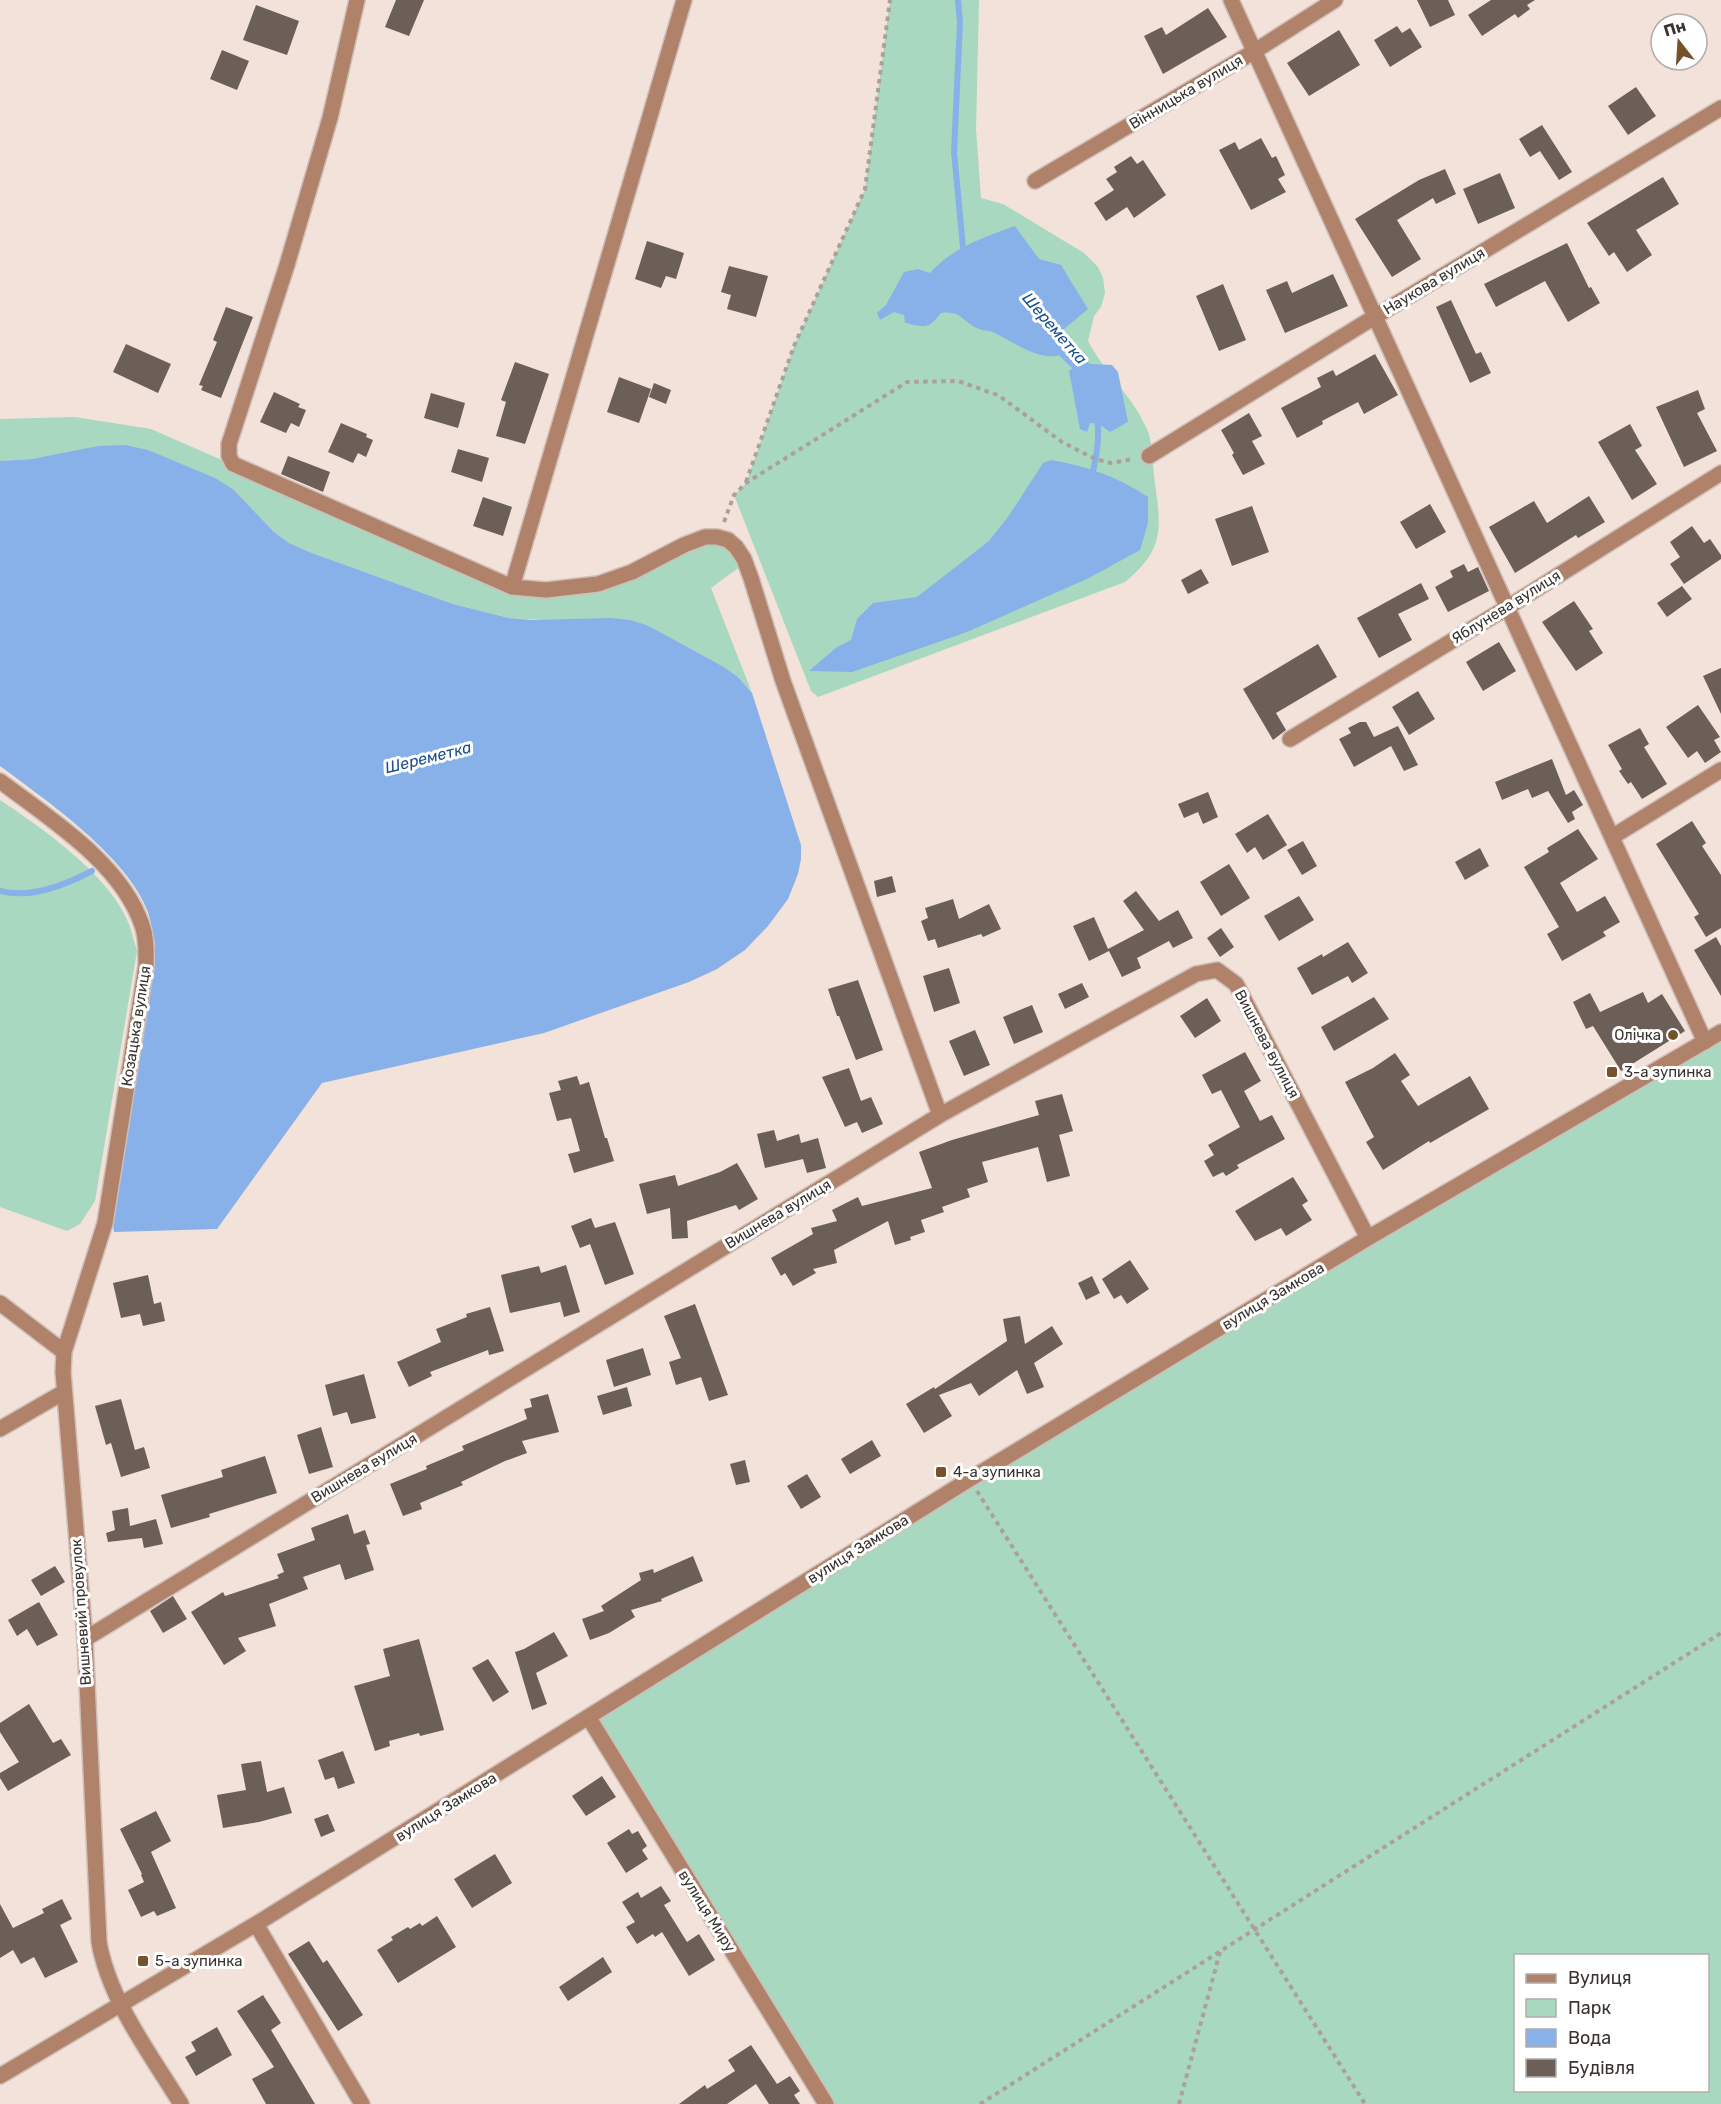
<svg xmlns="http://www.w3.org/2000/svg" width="1721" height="2104" viewBox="0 0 1721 2104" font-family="Rubik,sans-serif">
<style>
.green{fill:#a8d8bf;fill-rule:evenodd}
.water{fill:#87b1e8}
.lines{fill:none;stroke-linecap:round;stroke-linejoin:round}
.stream{stroke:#87b1e8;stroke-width:6}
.building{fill:#6c5f57}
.minor-casing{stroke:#cdbfb8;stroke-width:18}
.path{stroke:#aca099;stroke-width:4;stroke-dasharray:4.5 4.5;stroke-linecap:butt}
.minor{stroke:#b1826a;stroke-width:15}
.poi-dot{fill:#75532a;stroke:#fff;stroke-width:2}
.labels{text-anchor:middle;stroke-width:6;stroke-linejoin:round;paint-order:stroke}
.street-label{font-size:15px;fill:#393330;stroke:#fff}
.poi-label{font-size:15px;fill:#393330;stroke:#fff;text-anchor:start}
.water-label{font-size:16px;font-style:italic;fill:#194f91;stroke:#fff}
</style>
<rect width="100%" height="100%" fill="#f2e2da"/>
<path class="green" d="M890,0H979L976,129L981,198L1003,204L1084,253L1098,267L1103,278L1105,293L1101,307L1094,316L1088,341C1103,370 1131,395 1145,425C1153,439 1152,458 1154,475C1160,524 1168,547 1125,582L818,697L811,691L734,495L746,483L794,346L865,189Z
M75,417L151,429L512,587L566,589L717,537L745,563L711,588L752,693L738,677L724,667L649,626L509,618L453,604L312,553L289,543L274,532L234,490L98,446L60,455L32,459L0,461V419Z
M0,800C42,828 110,875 129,924C132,932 134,942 137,951L95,1201L80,1224L67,1231L0,1207Z
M1721,1032V2104H831L589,1718ZM1516,1956H1708V2090H1516Z"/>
<path class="water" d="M1015,226L1039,259L1061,265L1088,309L1058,334L1068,352C1044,366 1014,342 993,332C988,330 983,331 979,329C963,323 962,310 941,313C928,330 925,327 905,323L904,315L894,312L880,320L877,313L886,305L904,272L918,269L930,273C952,248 984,237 1015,226Z
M1082,360L1091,364L1112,365L1118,372L1128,422L1110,432L1099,424L1090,423L1087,432L1080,429L1069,371Z
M125,445L148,450L215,478L234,490L274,532L289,543L312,553L453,604L509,618L533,620L611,618L630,620L649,626L724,667L738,677L752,693L801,845V859L798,874L788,899L768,926L745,950L717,969L689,982L544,1033L322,1083L217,1229L114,1232L112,1218L155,944C153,933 151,922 148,912C127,856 47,801 0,766V461L32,459L98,446Z
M1051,460C1086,466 1119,477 1148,497V523L1140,550L1089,578L967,632L852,672L809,671L837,647L851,640L857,619L873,603L917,597L989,541L1008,517L1043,463Z"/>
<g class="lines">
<path class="stream" d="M958,0L960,22L954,152L963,247L968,253
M1057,349L1075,367L1077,373
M1090,478C1096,467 1101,430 1096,418
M0,891C31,899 65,885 92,871"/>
</g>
<path class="building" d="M396,0H424L409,36L385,27Z
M1417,0H1448L1455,15L1430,27Z
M1491,0H1535L1527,5L1530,9L1518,18L1515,14L1482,36L1468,15Z
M256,5L299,21L287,55L243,40Z
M1208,8L1227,37L1163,74L1144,36L1162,27L1166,35Z
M1397,26L1402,33L1410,28L1422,47L1390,67L1374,40Z
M1339,30L1360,65L1309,96L1287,63Z
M222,50L249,61L237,90L210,79Z
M1636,87L1656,116L1628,135L1608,106Z
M1542,125L1572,172L1559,180L1540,151L1530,157L1519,139Z
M1261,138L1272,158L1276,156L1285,175L1278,179L1286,192L1251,210L1219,150L1235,142L1239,150Z
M1131,156L1137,164L1143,160L1166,195L1134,218L1127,207L1106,221L1094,203L1114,190L1106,179L1117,172L1114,167Z
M1445,169L1456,194L1436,204L1433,198L1397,220L1421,259L1392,277L1355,219L1419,180Z
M1500,173L1515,208L1478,224L1463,189Z
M1663,177L1679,204L1636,230L1652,255L1627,272L1614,252L1609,256L1587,223Z
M647,241L684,253L676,279L666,276L661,288L635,279Z
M1567,243L1589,288L1591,287L1600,303L1568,322L1545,281L1496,307L1484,284Z
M729,266L768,276L756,317L727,309L731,295L721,292Z
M1333,274L1348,306L1285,333L1266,290L1287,281L1292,293Z
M1223,284L1246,340L1219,351L1196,296Z
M1451,300L1476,354L1481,352L1491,373L1470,383L1436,307Z
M226,307L253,317L221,398L201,390L203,386L199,385L217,342L213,340Z
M126,344L171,364L158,393L113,372Z
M1375,354L1398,395L1364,414L1358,402L1322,421L1323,424L1297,438L1281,408L1321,387L1317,378L1333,370L1336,376Z
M515,362L549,374L525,444L496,436L506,402L501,400Z
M619,377L651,389L639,423L607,412Z
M654,383L671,390L666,404L649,397Z
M1698,390L1705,409L1697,413L1717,451L1684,467L1656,407Z
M274,392L300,404L298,407L306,410L299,427L291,423L286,433L260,422Z
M431,393L465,403L458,428L424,418Z
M1249,413L1262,436L1252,441L1265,464L1243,475L1232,455L1234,453L1221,430Z
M341,423L367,434L366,437L373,440L366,457L358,453L353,463L328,452Z
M1630,424L1642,446L1635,450L1657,484L1632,500L1598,442Z
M458,449L489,458L482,482L451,472Z
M288,456L330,472L323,492L281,474Z
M1589,496L1605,522L1578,538L1576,535L1515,573L1489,527L1534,501L1547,523Z
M483,497L512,507L503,536L473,526Z
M1430,504L1446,532L1416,549L1400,522Z
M1252,506L1269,552L1232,566L1215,519Z
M1692,526L1704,543L1710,539L1721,555V559L1684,584L1670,564L1680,557L1670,542Z
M1464,564L1468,572L1478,567L1489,591L1448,612L1435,587L1453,577L1450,571Z
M1201,569L1209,583L1188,594L1181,580Z
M1421,583L1429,599L1398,614L1412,640L1379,658L1357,618Z
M1682,586L1692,599L1667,617L1657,603Z
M1574,601L1593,629L1589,631L1603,653L1576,671L1542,622Z
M1499,642L1516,671L1483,691L1466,662Z
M1318,644L1337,677L1276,713L1286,730L1273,740L1243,689Z
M1721,668V714L1703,676Z
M1418,691L1435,719L1409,735L1392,707Z
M1698,705L1720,737L1714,740L1721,752L1705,763L1697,751L1688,758L1666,727Z
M1360,722H1366L1374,737L1398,726L1418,765L1404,771L1391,746L1354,767L1339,739L1351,733L1348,728Z
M1640,728L1649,744L1644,747L1667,784L1642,799L1631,782L1628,784L1619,771L1622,769L1608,745Z
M1552,759L1566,795L1574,790L1583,805L1572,812L1575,819L1568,823L1548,791L1532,798L1528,789L1502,800L1495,782Z
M1208,792L1218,817L1203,824L1198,812L1184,818L1178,804Z
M1268,814L1287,845L1263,860L1255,847L1247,853L1235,834Z
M1692,821L1706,843L1702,846L1721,875V928L1706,937L1694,917L1699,914L1656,844Z
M1578,829L1598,859L1560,883L1577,912L1605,896L1620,922L1603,932L1606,936L1562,961L1547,934L1559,927L1524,867L1549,852L1547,848Z
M1303,841L1317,866L1302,875L1287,850Z
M1480,848L1489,866L1465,880L1455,862Z
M1229,864L1250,898L1221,916L1200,882Z
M892,876L896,892L877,897L874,881Z
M1136,891L1159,921L1178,910L1193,938L1173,948L1169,941L1137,958L1141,968L1122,977L1109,951L1089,961L1073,926L1094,917L1108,949L1144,930L1123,901Z
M1299,896L1314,920L1279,941L1264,916Z
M953,899L959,919L989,904L1001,929L983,937L981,934L938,948L935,939L928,941L921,921L928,918L925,908Z
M1221,928L1234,947L1220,957L1207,938Z
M1716,937L1721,946V996L1694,950Z
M1348,942L1368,973L1352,983L1348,976L1312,995L1297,968L1322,954L1323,957Z
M949,968L960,1003L934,1012L923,976Z
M858,980L883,1050L856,1060L839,1016H837L828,989Z
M1082,983L1089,997L1065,1009L1058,994Z
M1643,992L1648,1003L1662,994L1685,1031L1621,1071L1593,1026L1586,1029L1573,1002L1590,993L1600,1012Z
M1374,997L1389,1019L1334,1051L1321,1027Z
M1207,998L1221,1021L1195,1038L1180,1016Z
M1032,1005L1043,1032L1014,1044L1003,1017Z
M975,1030L990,1065L964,1076L949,1041Z
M1245,1052L1261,1081L1244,1091L1260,1121L1272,1115L1285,1139L1237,1165L1239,1168L1226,1176L1223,1172L1213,1177L1204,1161L1214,1155L1208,1145L1240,1127L1221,1090L1212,1094L1202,1075Z
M1395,1053L1410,1075L1401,1081L1418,1106L1470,1076L1489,1109L1430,1143L1429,1141L1383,1170L1366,1142L1374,1137L1345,1082L1373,1068Z
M849,1068L861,1101L871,1097L883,1124L862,1133L857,1122L845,1127L822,1077Z
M577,1076L580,1085L589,1082L605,1138H607L614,1161L574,1173L568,1154L580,1151L571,1118L557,1121L549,1093L561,1090L558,1081Z
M1062,1094L1073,1131L1059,1135L1070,1176L1047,1182L1038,1147L982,1162L988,1182L967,1189L970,1197L942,1207L944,1212L921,1220L925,1232L910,1237L911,1240L895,1245L888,1221L834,1250L837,1263L813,1269L816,1273L793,1286L785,1273L781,1276L771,1258L813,1234L811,1228L837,1221L832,1210L858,1197L862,1206L932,1188L919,1152L952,1140L1039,1115L1035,1101Z
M774,1130L777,1141L799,1134L801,1143L818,1138L826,1168L807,1173L803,1159L765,1168L757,1134Z
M737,1163L758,1199L739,1210L736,1205L687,1221L688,1238L672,1239L670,1208L647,1214L639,1184L675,1175L678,1186L720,1172Z
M1293,1177L1308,1201L1302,1205L1312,1220L1286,1236L1281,1228L1255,1241L1235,1211Z
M591,1218L595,1228L615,1222L634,1274L605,1285L590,1244L580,1248L571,1226Z
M1130,1260L1149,1289L1127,1304L1121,1295L1114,1299L1102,1279Z
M566,1265L580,1312L564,1317L560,1302L510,1313L501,1275L539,1266L541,1273Z
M148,1275L154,1304L161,1302L165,1321L143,1326L140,1314L121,1318L113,1283Z
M1092,1276L1100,1293L1086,1300L1078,1283Z
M695,1304L728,1395L709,1401L701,1377L676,1385L669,1362L681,1358L664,1316Z
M490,1307L504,1351L489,1355L488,1350L430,1372L432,1376L409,1387L397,1362L441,1342L436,1329L467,1317L466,1314Z
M1020,1316L1025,1344L1052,1326L1063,1344L1034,1363L1044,1387L1027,1394L1017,1370L979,1396L971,1383L939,1395L952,1416L924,1433L906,1404L934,1387L935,1389L1007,1341L1003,1319Z
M643,1348L651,1375L614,1387L606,1360Z
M364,1374L376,1418L351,1424L347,1412L333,1416L325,1385Z
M627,1387L632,1406L603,1415L597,1396Z
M548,1394L559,1432L522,1441L527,1453L505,1461L461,1482L463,1485L420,1503L422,1509L403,1516L390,1484L427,1469L426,1466L464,1450L462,1446L527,1419L524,1409L532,1407L530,1399Z
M121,1399L135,1450L144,1447L150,1468L121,1477L111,1443L106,1445L95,1406Z
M321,1427L333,1467L309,1474L297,1435Z
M872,1440L881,1456L850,1474L841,1459Z
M265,1456L277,1493L209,1514L210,1517L171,1528L161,1495L223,1477L221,1470Z
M745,1460L750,1482L736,1485L730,1464Z
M807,1474L821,1497L801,1509L787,1486Z
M128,1508L130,1526L156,1519L163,1544L144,1548L142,1538L108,1542L106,1533L115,1530L112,1511Z
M348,1514L354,1534L365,1530L370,1544L366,1545L374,1570L345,1580L340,1564L303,1577L308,1589L269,1604L276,1626L238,1638L246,1651L224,1665L191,1612L223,1592L225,1596L279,1578L277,1575L284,1572L277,1554L315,1540L311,1528Z
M693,1556L703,1581L661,1599L662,1601L631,1610L635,1617L609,1633L590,1640L582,1619L604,1611L601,1606L641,1580L639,1573L653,1569L654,1573Z
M55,1566L65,1582L41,1596L31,1580Z
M173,1596L187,1619L163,1633L150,1611Z
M39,1602L58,1635L37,1646L27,1629L17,1636L8,1620Z
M554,1632L568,1656L536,1673L547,1704L532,1710L515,1652L524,1649Z
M419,1639L444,1730L420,1736L419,1733L389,1741L390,1746L375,1751L354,1686L390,1676L383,1649Z
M488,1659L509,1692L493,1702L472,1668Z
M29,1704L53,1743L61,1739L71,1755L8,1791L0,1778V1773L19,1762L0,1732V1723Z
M343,1751L355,1783L338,1789L334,1777L325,1780L318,1760Z
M261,1761L267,1792L284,1787L292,1813L259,1822L223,1828L217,1795L246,1790L241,1764Z
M602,1776L616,1797L586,1816L572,1796Z
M156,1811L171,1841L151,1852L176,1908L157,1916L154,1911L141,1917L128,1890L144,1882L141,1875L142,1874L120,1829Z
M328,1814L335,1831L321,1837L314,1819Z
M629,1829L632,1834L638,1831L647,1846L642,1850L648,1859L626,1873L607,1843Z
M495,1854L512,1883L472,1908L454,1879Z
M661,1886L671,1901L664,1905L687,1942L699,1934L715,1960L689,1976L662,1932L655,1937L653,1934L637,1944L626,1927L635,1922L622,1902L638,1892L641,1898Z
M62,1899L72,1919L60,1925L78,1962L45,1978L34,1957L21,1964L13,1950L0,1958V1904L13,1928L44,1913L42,1909Z
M437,1916L456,1947L398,1983L377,1950L393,1940L391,1937L408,1927L410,1929L420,1923L422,1926Z
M309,1941L323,1963L327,1960L363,2015L338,2031L288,1954Z
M603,1957L612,1972L568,2001L559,1987Z
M263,1995L281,2023L271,2030L315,2104H266L252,2079L274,2067L237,2011Z
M217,2027L232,2055L196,2076L185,2057L196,2051L191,2042Z
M751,2045L777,2084L790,2076L800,2091L794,2095L800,2104H769L756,2084L727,2104H679L705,2085L707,2089L735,2071L728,2060Z"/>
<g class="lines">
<g class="minor-casing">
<path id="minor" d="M357,0L330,118L287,265L229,444V456L233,464L512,587L546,590L598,584L632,572L684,545L705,537H717L728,540L736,547L744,559L751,578L783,681L940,1115
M1231,0L1705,1042
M1035,181L1255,51L1335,0
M1149,456L1376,316L1721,108
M512,587L684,0
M1290,739L1508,607L1721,473
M0,781C50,819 121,863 142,925C147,938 146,952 146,966L105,1223L64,1352L63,1372L85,1639L99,1942C109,2000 151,2055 181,2104
M1612,837L1721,770
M0,1303L64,1352
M0,1429L64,1392
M85,1639L940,1115L1196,974L1217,970L1236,984L1368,1238
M589,1718L826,2104
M256,1924L362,2104
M0,2076L256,1924L970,1479L1368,1238L1721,1032"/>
</g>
<path class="path" d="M746,482L794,346L865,189L890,0
M724,522L734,495L746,483L907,382L958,381L998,395L1062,442L1095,459L1111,463L1133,459
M977,1491L1365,2104
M980,2104L1721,1633
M1179,2104L1220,1952"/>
<use href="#minor" class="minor"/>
</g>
<g class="poi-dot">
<circle cx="1673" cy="1035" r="6"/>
<rect x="1606" y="1066" width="12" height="12" rx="3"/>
<rect x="935" y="1466" width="12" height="12" rx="3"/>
<rect x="137" y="1955" width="12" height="12" rx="3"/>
</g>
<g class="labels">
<g class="street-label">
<text transform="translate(1186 92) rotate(-31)" y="5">Вінницька вулиця</text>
<text transform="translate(1434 281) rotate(-31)" y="5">Наукова вулиця</text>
<text transform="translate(1506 607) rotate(-32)" y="5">Яблунева вулиця</text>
<text transform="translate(136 1026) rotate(-81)" y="5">Козацька вулиця</text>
<text transform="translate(1267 1044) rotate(62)" y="5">Вишнева вулиця</text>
<text transform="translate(778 1214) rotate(-31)" y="5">Вишнева вулиця</text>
<text transform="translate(1273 1296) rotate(-31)" y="5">вулиця Замкова</text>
<text transform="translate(364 1468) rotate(-31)" y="5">Вишнева вулиця</text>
<text transform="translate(858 1549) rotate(-32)" y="5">вулиця Замкова</text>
<text transform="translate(81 1612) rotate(-94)" y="5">Вишневий провулок</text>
<text transform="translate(446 1807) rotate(-32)" y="5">вулиця Замкова</text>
<text transform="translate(707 1911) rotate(58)" y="5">вулиця Миру</text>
</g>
<g class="poi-label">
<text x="1661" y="1040" text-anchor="end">Олічка</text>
<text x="1624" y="1077">3-а зупинка</text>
<text x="953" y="1477">4-а зупинка</text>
<text x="155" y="1966">5-а зупинка</text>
</g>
<g class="water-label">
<text transform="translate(1055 328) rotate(49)" y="6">Шереметка</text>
<text transform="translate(428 757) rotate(-14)" y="6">Шереметка</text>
</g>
</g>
<rect x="1514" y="1954" width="195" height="138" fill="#ffffff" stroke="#b0adac" stroke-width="1.5"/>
<rect x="1526" y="1974" width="30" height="9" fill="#b1826a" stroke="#b0adac" stroke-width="1.5"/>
<text x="1568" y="1984" font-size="18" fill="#393330">Вулиця</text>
<rect x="1526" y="1999" width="30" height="18" fill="#a8d8bf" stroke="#b0adac" stroke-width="1.5"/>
<text x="1568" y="2014" font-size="18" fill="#393330">Парк</text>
<rect x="1526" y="2029" width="30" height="18" fill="#87b1e8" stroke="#b0adac" stroke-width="1.5"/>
<text x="1568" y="2044" font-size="18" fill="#393330">Вода</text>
<rect x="1526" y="2059" width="30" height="18" fill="#6c5f57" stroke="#b0adac" stroke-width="1.5"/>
<text x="1568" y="2074" font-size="18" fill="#393330">Будівля</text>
<g transform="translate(1679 42) rotate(343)"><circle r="28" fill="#ffffff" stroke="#b0adac" stroke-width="1.5"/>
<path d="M0-4.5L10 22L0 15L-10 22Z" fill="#75532a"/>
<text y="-9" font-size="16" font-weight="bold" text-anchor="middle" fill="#393330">Пн</text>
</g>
</svg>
